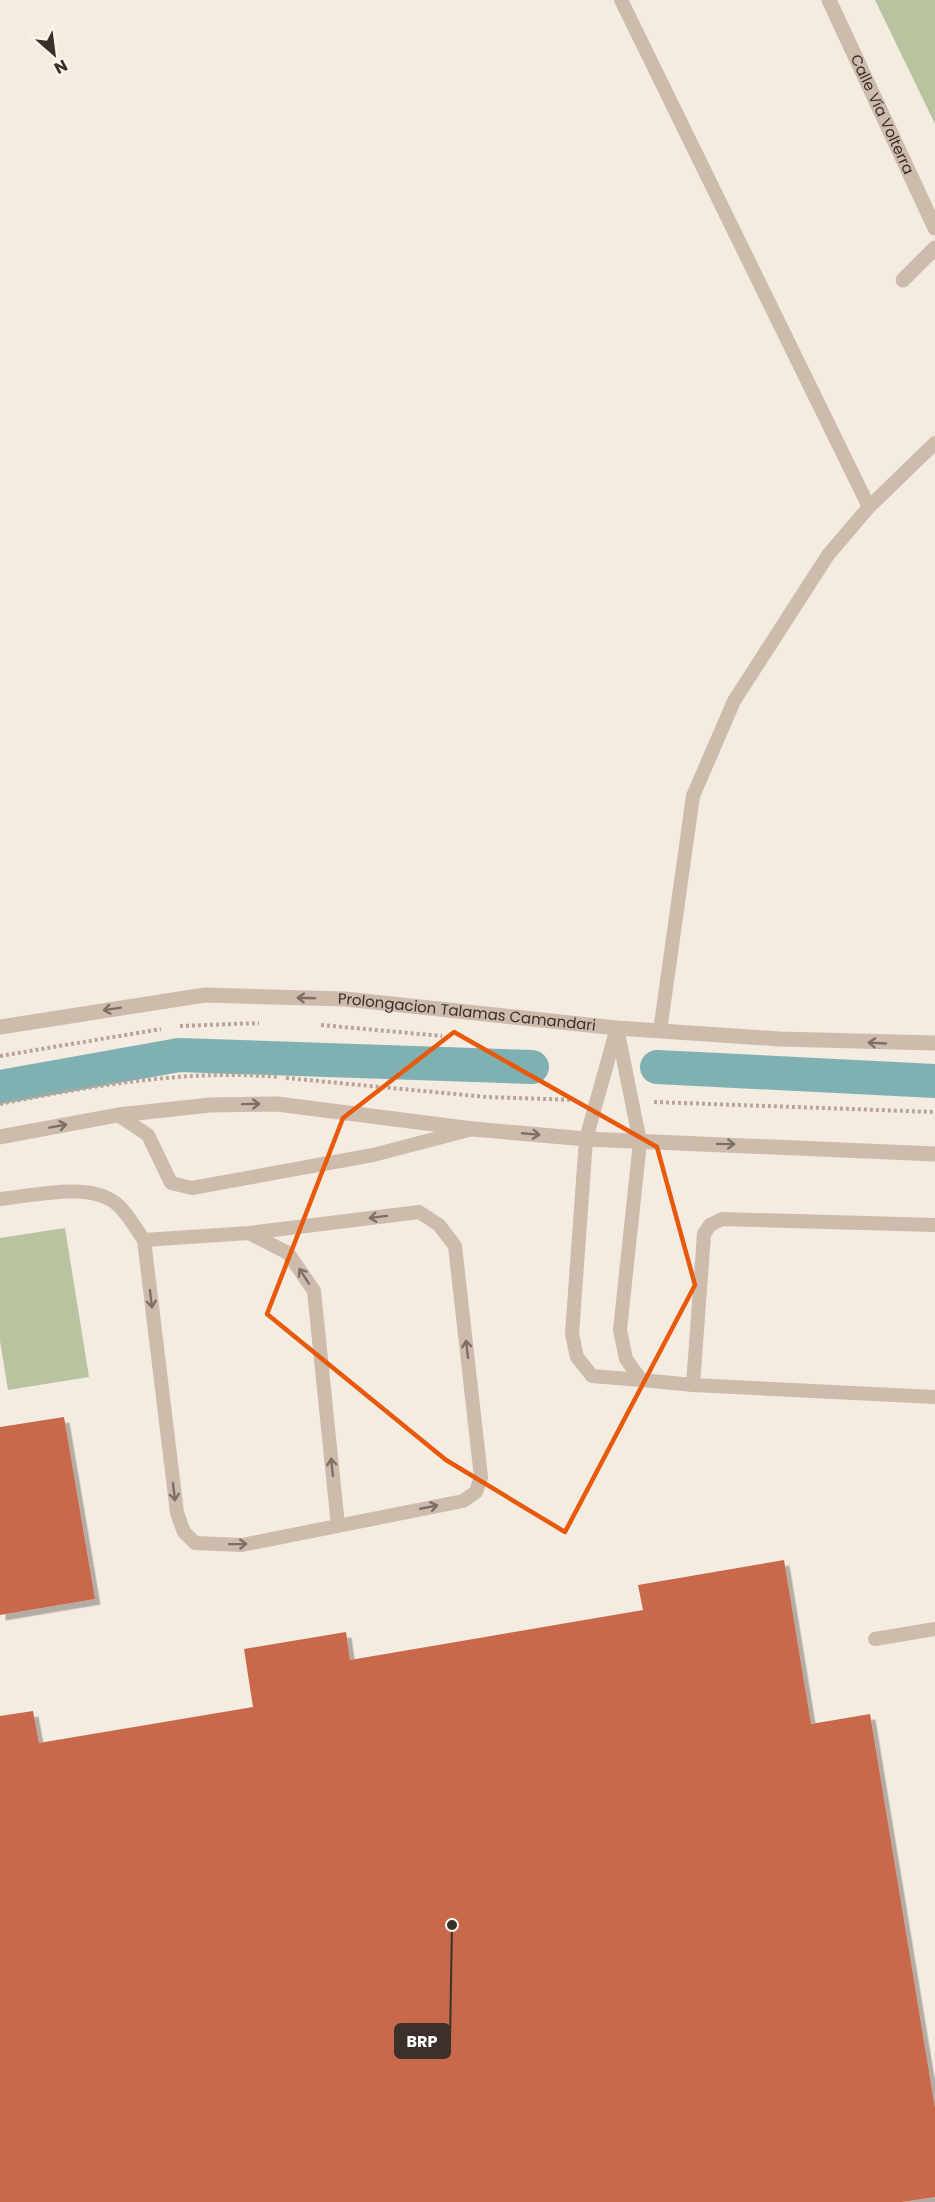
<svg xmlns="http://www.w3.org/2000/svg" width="935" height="2202" viewBox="0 0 935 2202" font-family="Poppins,sans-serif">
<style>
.green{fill:#b8c4a0}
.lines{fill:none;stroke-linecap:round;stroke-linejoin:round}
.canal{stroke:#7fb0b2;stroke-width:34}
.building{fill:#c8694b;filter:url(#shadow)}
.path{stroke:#b9a596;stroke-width:4;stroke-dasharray:3 3;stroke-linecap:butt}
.lane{stroke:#cdbbac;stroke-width:14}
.street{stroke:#cdbbac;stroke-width:15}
.oneway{stroke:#7d6f65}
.marked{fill:none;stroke:#e8590c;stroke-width:4.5;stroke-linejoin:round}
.labels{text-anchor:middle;stroke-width:6;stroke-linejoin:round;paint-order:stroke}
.street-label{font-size:15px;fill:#3b302b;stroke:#fbf5ee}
.leader{fill:none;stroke:#3b302b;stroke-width:2}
.callout-dot{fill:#3b302b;stroke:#fbf5ee;stroke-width:2}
.callout{fill:#3b302b;stroke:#3b302b;stroke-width:2}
.callout-label{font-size:16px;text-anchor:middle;font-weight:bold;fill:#fff}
</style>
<defs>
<filter id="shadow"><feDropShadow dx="5.5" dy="5.5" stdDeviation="0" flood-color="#0004"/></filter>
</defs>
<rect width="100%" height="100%" fill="#f4ebe1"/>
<path class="green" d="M875,0H935V124Z
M65,1228L89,1377L8,1390L0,1341V1238Z"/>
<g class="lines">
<path class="canal" d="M657,1067L935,1081
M0,1087L179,1055L532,1067"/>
</g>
<path class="building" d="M64,1417L95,1599L0,1615V1427Z
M784,1560L811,1724L870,1714L935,2108V2197L902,2202H0V1716L33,1711L39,1743L253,1707L244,1649L346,1632L350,1660L643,1610L638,1585Z"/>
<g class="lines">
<path class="path" d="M321,1025L442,1036
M180,1026L259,1023
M0,1056L161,1029
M286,1078L487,1097L575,1100
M654,1102L935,1112
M0,1104C91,1086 186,1069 279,1077"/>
<path class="lane" d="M621,0L869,507
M617,1028L640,1142L620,1330L626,1359L641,1380L592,1376L577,1357L572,1334L586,1139Z
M660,1031L693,796L734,701L828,555L869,507L935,443
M118,1115L148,1135L171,1183L192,1188L373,1155L469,1130
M0,1199C33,1196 93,1180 119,1206C129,1216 136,1229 144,1240L177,1513L184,1532L195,1543L242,1545L463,1501L476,1492L481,1477L455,1246L439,1225L419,1212L249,1233L144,1240
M249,1233L288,1253L314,1291L338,1526
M641,1380L693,1385L935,1397
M693,1385L704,1234L710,1225L722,1219L935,1225
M875,1639L935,1629"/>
<g class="street">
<path id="s1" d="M829,0L935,228"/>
<path d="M903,280L935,248"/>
<path id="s2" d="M0,1027L205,995L345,999L617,1028L779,1039L935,1043"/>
<path d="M0,1137L118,1115L210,1105L277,1104L473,1129L586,1139L935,1154"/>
</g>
</g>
<defs><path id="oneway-shaft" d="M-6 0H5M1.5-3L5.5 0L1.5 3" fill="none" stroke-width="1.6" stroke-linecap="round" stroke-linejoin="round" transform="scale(1.5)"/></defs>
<g class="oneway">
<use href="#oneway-shaft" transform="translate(306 998) rotate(-178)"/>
<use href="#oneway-shaft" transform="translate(112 1009) rotate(171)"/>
<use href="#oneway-shaft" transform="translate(877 1043) rotate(-177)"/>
<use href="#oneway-shaft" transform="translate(251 1104) rotate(-1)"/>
<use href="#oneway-shaft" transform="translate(58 1126) rotate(-10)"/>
<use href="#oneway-shaft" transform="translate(531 1134) rotate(5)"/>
<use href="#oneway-shaft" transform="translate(726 1144) rotate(1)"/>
<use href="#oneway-shaft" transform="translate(378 1217) rotate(173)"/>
<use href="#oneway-shaft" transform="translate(304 1276) rotate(-123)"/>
<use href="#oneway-shaft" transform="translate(151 1299) rotate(83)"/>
<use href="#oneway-shaft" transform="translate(467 1349) rotate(-97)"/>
<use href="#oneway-shaft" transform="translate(332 1467) rotate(-96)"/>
<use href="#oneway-shaft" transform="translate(174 1492) rotate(83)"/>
<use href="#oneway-shaft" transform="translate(429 1507) rotate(-11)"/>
<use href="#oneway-shaft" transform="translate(238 1544) rotate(-1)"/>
</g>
<path class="marked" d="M454,1032L657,1147L695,1285L565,1532L446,1460L267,1314L343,1118Z"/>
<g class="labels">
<g class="street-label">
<text dy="5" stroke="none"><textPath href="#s1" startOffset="126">Calle Vía Volterra</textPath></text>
<text dy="5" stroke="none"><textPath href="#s2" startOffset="470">Prolongacion Talamas Camandari</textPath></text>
</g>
</g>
<path class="leader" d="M452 1925L450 2041"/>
<circle class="callout-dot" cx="452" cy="1925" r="6"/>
<rect class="callout" x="395" y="2024" width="55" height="34" rx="6"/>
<g class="callout-label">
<text x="422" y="2047">BRP</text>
</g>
<g transform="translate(54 54) rotate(152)" stroke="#fbf5ee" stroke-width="4.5" paint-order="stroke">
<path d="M0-4.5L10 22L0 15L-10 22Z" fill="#3b302b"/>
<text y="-9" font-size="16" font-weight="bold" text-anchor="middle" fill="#3b302b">N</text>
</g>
</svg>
